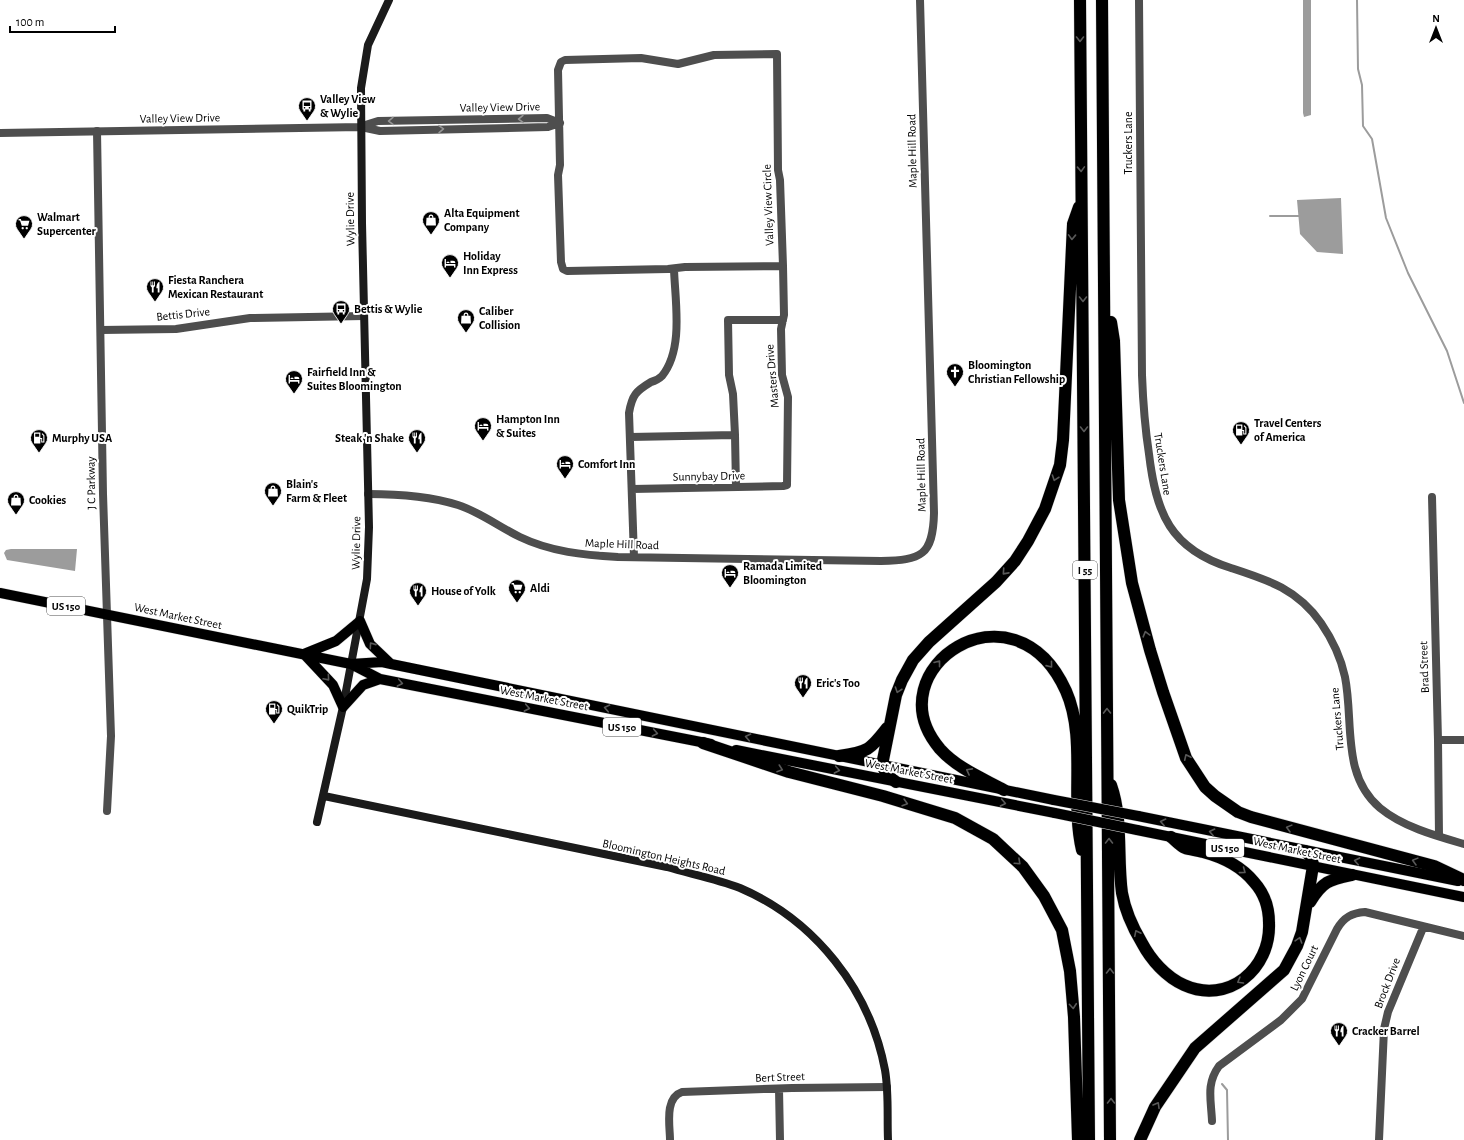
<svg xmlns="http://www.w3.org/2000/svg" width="1464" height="1140" viewBox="0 0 1464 1140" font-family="'Alegreya Sans',sans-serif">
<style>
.water{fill:#9c9c9c}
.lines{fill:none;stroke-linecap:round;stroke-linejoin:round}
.stream{stroke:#9c9c9c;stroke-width:2}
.primary-casing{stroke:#dbdbdb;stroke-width:11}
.motorway-casing{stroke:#dbdbdb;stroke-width:13}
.minor{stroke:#4e4e4e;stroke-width:8}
.tertiary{stroke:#4e4e4e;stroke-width:8}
.secondary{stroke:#1b1b1b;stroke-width:8}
.primary{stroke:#000;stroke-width:10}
.motorway{stroke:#000;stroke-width:12}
.primary-bridge-casing{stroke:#dbdbdb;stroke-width:11;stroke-linecap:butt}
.primary-bridge{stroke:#000;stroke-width:10}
.oneway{stroke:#595959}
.oneway2{stroke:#959595}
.labels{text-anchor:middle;stroke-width:4;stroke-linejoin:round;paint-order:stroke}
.shield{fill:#fff;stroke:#4c4c4c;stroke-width:1}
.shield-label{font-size:11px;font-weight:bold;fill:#000}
.poi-label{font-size:12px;font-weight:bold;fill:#000;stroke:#fff;text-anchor:start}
.street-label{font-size:12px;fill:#000;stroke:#fff}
</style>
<rect width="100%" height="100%" fill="#fff"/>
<path class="water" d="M1303,0H1311V115L1304,117L1303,113Z
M1341,198L1343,254L1317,252L1300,234L1297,200Z
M11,549H77L75,571L7,560L4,553L6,550Z"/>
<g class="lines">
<path class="stream" d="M1357,0L1358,69L1362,85L1363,126L1372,139L1386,218L1408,273L1447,351L1464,403
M1270,216H1300
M1222,1084L1227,1090L1228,1140"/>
<g class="primary-casing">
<path id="primary" d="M0,593L351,664L382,662L391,664L1054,800
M304,654L336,641L360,621L370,644L391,664
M304,654L333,685L343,707L363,685L380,679
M351,664L380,679L711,744
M736,750L1055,813
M1138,816L1458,881
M1137,830L1464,897"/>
</g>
<g class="motorway-casing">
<path id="motorway" d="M1080,0L1089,1140
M1102,0L1110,1140
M1111,322L1114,341L1119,500L1132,583L1150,650L1163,692L1186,758L1205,787L1215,796L1238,812L1251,817L1434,866L1464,880
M703,743L789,772L883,796L955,818L993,839L1023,867L1044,896L1062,930L1070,971L1074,1017L1078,1140
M839,756C868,752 870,750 887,728
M896,782L887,775L882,765L896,695L902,680L913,660L929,642L996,582L1015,561L1028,541L1045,509L1060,465L1063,440L1073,224L1079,207
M1111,785C1123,819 1117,857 1122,893C1125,910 1133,928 1142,943C1151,960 1166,977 1184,985C1228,1005 1271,969 1269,923C1269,908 1264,893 1254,882C1241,866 1222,857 1203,852C1197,850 1190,850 1185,848C1180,846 1175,840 1171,837
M1004,790C982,778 957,768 940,749C872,669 1014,575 1066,691C1087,738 1070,800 1082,850
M1310,902C1323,881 1329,880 1352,875
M1140,1140L1155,1107L1195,1048L1284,970L1297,946L1302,932L1313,866L1312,858L1305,851"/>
</g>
<path class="minor" d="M1139,0L1142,375C1143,402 1145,428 1149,454C1156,513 1170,549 1231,568C1268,580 1297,589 1321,623C1332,639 1341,658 1345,677C1354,722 1341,775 1380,808C1403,827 1436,836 1464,844
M777,54L778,170L780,180L783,266L685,267L668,269L567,271L563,269L561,262L558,175L560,165L558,70L561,62L565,60L641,58L678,64L714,55Z
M362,126L378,121L547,118L560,123
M0,133L361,127L380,131L548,127L560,123
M101,330L176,329L250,318L364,316
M735,435L736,487
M630,437L735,435L733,394L729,375L728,320H783
M632,489L783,486L787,485L788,397L782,375L781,329L784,315L783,266
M368,494C399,494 429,496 458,505C480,512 499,527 520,537C551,552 584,555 618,557L881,561C921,560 933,556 934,513L920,0
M1432,497L1438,740L1439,836
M634,557L629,413C632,395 636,391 651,382C655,381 659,379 662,376C684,349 675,301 674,269
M1438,740H1464
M779,1089L780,1140
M1212,1121C1211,1099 1206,1084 1219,1066L1281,1020L1302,999L1337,929C1344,917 1352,913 1365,912L1464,936
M670,1140C670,1126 664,1098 682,1092L792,1088L887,1087
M1379,1140L1384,1029L1388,1012L1423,928"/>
<path class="tertiary" d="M97,131L103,494L111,736L107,811"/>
<path class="secondary" d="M324,796L667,867C691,874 717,879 740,888C815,920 870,990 885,1070C889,1093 887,1117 888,1140
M317,822L343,707L367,579L369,527L362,223L361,88L368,45L389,0"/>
<use href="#primary" class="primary"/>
<use href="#motorway" class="motorway"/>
<g class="primary-bridge-casing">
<path id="primary-bridge" d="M1054,800L1138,816
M1055,813L1137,830"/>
</g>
<use href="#primary-bridge" class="primary-bridge"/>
</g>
<defs><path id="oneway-chevron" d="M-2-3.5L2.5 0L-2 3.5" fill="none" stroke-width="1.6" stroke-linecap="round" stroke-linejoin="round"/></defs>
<g class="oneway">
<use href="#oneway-chevron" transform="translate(1080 39) rotate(90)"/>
<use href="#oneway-chevron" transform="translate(1081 169) rotate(88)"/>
<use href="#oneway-chevron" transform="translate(1072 237) rotate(92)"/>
<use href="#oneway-chevron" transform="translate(1083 299) rotate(90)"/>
<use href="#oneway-chevron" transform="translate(1084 429) rotate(90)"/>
<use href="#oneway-chevron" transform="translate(1055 478) rotate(109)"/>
<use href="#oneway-chevron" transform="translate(1005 572) rotate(132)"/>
<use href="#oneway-chevron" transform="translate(1146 634) rotate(-105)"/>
<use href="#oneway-chevron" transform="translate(372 645) rotate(-125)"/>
<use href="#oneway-chevron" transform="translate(938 663) rotate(-52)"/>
<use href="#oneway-chevron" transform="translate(1050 665) rotate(51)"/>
<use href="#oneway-chevron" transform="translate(327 678) rotate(49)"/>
<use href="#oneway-chevron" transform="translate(400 683) rotate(11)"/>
<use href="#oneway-chevron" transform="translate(898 690) rotate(109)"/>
<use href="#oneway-chevron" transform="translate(527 708) rotate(11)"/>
<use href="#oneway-chevron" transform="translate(607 708) rotate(-168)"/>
<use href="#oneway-chevron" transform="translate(1107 711) rotate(-91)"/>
<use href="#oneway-chevron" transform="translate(655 733) rotate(11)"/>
<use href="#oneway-chevron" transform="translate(748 737) rotate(-168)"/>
<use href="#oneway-chevron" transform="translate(1187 757) rotate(-115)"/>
<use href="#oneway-chevron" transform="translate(780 769) rotate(19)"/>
<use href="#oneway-chevron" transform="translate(837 770) rotate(11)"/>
<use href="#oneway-chevron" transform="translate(969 771) rotate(-152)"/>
<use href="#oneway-chevron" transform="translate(905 803) rotate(16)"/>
<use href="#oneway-chevron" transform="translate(1003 803) rotate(11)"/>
<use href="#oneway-chevron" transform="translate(1163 822) rotate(-168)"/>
<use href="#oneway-chevron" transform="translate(1289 828) rotate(-165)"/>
<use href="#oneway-chevron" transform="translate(1212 832) rotate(-168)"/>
<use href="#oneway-chevron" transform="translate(1109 841) rotate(-90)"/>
<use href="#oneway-chevron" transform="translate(1357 861) rotate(-169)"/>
<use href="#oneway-chevron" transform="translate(1415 861) rotate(-165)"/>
<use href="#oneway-chevron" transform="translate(1018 862) rotate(43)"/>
<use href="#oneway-chevron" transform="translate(1243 871) rotate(37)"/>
<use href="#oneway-chevron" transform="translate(1137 933) rotate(-116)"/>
<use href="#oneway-chevron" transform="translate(1299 940) rotate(-72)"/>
<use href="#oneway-chevron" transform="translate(1110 971) rotate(-90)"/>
<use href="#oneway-chevron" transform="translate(1240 981) rotate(150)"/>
<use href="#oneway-chevron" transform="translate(1073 1006) rotate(85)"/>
<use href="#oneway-chevron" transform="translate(1111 1101) rotate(-90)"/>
<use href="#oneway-chevron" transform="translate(1157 1105) rotate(-60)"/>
</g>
<g class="oneway2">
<use href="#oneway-chevron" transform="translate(521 119) rotate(179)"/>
<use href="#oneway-chevron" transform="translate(391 121) rotate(179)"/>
<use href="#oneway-chevron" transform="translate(441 129) rotate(-1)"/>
</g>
<defs>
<g id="bus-pin" transform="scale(0.9)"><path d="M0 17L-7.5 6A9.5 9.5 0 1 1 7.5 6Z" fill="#000" stroke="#fff"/><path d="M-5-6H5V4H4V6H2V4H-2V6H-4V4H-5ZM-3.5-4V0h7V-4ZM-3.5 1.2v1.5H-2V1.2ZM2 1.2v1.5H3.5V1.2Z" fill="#fff"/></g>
<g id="shop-pin" transform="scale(0.9)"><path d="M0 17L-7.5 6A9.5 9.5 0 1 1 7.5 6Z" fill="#000" stroke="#fff"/><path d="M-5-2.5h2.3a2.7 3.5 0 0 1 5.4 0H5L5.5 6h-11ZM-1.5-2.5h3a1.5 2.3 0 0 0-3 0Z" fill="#fff"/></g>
<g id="supermarket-pin" transform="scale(0.9)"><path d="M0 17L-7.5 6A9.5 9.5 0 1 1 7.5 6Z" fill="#000" stroke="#fff"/><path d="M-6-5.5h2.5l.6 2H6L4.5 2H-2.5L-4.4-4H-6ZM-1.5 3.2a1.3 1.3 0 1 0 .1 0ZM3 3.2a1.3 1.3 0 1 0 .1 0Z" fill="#fff"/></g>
<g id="hotel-pin" transform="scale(0.9)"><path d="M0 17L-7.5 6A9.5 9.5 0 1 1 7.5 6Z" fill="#000" stroke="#fff"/><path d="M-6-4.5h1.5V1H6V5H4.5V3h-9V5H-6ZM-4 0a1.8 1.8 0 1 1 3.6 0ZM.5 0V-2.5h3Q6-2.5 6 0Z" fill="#fff"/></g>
<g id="restaurant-pin" transform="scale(0.9)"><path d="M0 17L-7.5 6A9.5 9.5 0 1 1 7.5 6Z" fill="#000" stroke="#fff"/><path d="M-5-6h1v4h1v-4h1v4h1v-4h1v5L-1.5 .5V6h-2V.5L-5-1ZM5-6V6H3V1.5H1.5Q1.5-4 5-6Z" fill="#fff"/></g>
<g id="church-pin" transform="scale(0.9)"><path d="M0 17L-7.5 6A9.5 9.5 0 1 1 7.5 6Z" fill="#000" stroke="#fff"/><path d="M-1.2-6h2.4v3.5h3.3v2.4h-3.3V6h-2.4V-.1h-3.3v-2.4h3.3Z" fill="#fff"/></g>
<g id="fuel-pin" transform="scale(0.9)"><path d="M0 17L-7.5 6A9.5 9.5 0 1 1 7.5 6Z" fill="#000" stroke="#fff"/><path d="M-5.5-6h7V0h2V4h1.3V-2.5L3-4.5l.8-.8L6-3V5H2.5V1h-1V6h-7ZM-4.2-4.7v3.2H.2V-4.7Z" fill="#fff"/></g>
</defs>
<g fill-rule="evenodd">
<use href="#bus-pin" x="307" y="106"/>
<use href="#shop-pin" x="431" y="220"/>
<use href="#supermarket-pin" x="24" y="224"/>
<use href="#hotel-pin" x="450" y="263"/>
<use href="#restaurant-pin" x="155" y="287"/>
<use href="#bus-pin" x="341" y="309"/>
<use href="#shop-pin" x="466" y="318"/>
<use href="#church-pin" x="955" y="372"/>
<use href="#hotel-pin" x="294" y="379"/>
<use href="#hotel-pin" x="483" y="426"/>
<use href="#fuel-pin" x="1241" y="430"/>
<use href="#fuel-pin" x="39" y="438"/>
<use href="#restaurant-pin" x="417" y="438"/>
<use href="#hotel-pin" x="565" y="464"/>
<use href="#shop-pin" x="273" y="491"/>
<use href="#shop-pin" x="16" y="500"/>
<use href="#hotel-pin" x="730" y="573"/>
<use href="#supermarket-pin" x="517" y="588"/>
<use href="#restaurant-pin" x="418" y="591"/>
<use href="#restaurant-pin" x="803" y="683"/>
<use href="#fuel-pin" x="274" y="709"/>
<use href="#restaurant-pin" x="1339" y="1031"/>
</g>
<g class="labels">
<g class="shield">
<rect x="1073" y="561" width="24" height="18" rx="3"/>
<rect x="47" y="597" width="38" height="18" rx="3"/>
<rect x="603" y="718" width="38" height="18" rx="3"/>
<rect x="1206" y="839" width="38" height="18" rx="3"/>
</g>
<g class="shield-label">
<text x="1085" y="574">I 55</text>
<text x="66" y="610">US 150</text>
<text x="622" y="731">US 150</text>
<text x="1225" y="852">US 150</text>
</g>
<g class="poi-label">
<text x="320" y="103">Valley View<tspan x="320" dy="14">&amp; Wylie</tspan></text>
<text x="444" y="217">Alta Equipment<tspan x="444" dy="14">Company</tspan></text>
<text x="37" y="221">Walmart<tspan x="37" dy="14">Supercenter</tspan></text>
<text x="463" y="260">Holiday<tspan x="463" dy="14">Inn Express</tspan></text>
<text x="168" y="284">Fiesta Ranchera<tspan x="168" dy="14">Mexican Restaurant</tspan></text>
<text x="354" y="313">Bettis &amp; Wylie</text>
<text x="479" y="315">Caliber<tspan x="479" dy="14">Collision</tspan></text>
<text x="968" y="369">Bloomington<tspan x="968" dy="14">Christian Fellowship</tspan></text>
<text x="307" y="376">Fairfield Inn &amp;<tspan x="307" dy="14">Suites Bloomington</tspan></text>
<text x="496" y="423">Hampton Inn<tspan x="496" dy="14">&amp; Suites</tspan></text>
<text x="1254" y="427">Travel Centers<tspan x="1254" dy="14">of America</tspan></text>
<text x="52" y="442">Murphy USA</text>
<text x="404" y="442" text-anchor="end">Steak 'n Shake</text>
<text x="578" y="468">Comfort Inn</text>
<text x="286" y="488">Blain's<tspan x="286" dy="14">Farm &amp; Fleet</tspan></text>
<text x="29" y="504">Cookies</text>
<text x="743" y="570">Ramada Limited<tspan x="743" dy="14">Bloomington</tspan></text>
<text x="530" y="592">Aldi</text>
<text x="431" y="595">House of Yolk</text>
<text x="816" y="687">Eric's Too</text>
<text x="287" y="713">QuikTrip</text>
<text x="1352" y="1035">Cracker Barrel</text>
</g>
<g class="street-label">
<text transform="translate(500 107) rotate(-1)" y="4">Valley View Drive</text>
<text transform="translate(180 118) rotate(-1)" y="4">Valley View Drive</text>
<text transform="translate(1128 143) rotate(-90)" y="4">Truckers Lane</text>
<text transform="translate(912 151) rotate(-91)" y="4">Maple Hill Road</text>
<text transform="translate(768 205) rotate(-92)" y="4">Valley View Circle</text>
<text transform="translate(350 219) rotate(-91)" y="4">Wylie Drive</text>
<text transform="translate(183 314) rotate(-6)" y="4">Bettis Drive</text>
<text transform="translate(772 376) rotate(-95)" y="4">Masters Drive</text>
<text transform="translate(1163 464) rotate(81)" y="4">Truckers Lane</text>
<text transform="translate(921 475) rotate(-91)" y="4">Maple Hill Road</text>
<text transform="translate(709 476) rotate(-1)" y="4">Sunnybay Drive</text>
<text transform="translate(91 483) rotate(-91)" y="4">J C Parkway</text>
<text transform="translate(356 543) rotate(-89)" y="4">Wylie Drive</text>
<text transform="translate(622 544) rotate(2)" y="4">Maple Hill Road</text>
<text transform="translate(178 616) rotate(12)" y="4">West Market Street</text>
<text transform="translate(1424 667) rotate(-92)" y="4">Brad Street</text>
<text transform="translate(544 698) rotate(11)" y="4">West Market Street</text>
<text transform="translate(1337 719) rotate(-95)" y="4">Truckers Lane</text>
<text transform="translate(909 771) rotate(11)" y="4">West Market Street</text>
<text transform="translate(1297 850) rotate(12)" y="4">West Market Street</text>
<text transform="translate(664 857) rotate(13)" y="4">Bloomington Heights Road</text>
<text transform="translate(1304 968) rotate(-64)" y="4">Lyon Court</text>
<text transform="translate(1387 983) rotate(-69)" y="4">Brock Drive</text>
<text transform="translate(780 1077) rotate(-2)" y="4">Bert Street</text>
</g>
</g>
<g transform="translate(1436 28)" stroke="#ffffff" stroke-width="3" paint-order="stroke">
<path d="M0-3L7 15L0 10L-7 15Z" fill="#000000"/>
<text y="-6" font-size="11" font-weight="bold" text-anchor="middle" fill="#000000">N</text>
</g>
<path d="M10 26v6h105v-6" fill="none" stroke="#000000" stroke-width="2"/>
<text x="16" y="26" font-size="12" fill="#000000" stroke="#ffffff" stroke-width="3" paint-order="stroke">100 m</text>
</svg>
